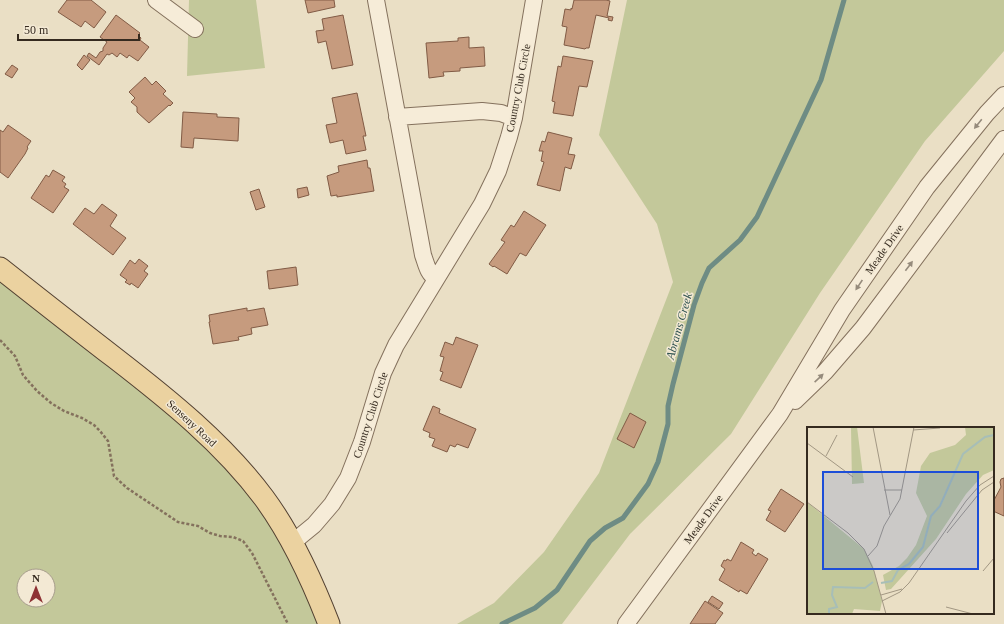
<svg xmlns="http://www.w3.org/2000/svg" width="1004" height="624" viewBox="0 0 1004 624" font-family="'Times New Roman',serif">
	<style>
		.green { fill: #c3c89a; fill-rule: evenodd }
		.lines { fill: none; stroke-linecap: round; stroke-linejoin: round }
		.stream { stroke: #6e8c84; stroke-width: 5 }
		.building { fill: #c69b7e; stroke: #815b45 }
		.minor-casing { stroke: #84715d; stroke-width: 18 }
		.major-casing { stroke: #524031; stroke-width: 23 }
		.path { stroke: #84715d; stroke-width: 2.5; stroke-dasharray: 3 2; stroke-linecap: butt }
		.minor { stroke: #f6ecd8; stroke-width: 16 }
		.major { stroke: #ebd2a0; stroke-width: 21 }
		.oneway { fill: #968b7c }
		.labels { text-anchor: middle; stroke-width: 3; stroke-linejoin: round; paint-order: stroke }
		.street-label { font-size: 11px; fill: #352a1f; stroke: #f3e9d4 }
		.water-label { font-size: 12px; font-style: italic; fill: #305451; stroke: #f3e9d4 }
		.inset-river { fill: none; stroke: #a7beb7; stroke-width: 2 }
		.inset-road { fill: none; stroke: #a29783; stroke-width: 1 }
		.view { fill: #1d4ed8; fill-opacity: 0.15; stroke: #1d4ed8; stroke-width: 2 }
		.inset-edge { fill: none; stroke: #352a1f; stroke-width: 2 }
	</style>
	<rect width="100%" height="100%" fill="#eadfc5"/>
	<path class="green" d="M189 0H256L265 68 187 76Z
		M627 0H1004V51L925 141 820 293 731 434 630 534 562 624H457L494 603 544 552 599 473 673 282 657 224 599 135Z
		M0 269 33 294 264 498 328 624H0ZM24 576H48V600H24Z"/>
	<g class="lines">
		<path class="stream" d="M502 624 535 608 557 590 590 541 605 528 623 518 648 484 658 462 668 424V406L673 384 694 305 702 283 709 268 740 240 757 217 821 80 844 0"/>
	</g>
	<path class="building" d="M67 0H91L106 12 94 28 85 21 81 27 58 12Z
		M305 0H334L335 7 308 13Z
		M574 0H606L610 1 607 16 613 17 612 21 608 20 609 18 596 15 589 48H586L585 49 564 45 567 27 562 26 565 9 571 10V8L572 9Z
		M116 15 140 33 138 35 141 38 140 40 149 47 138 61 129 55 127 58 120 53 117 57 112 53 109 55 107 54 99 65 87 56 89 53 96 58 100 52 103 51V48L107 42 100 37Z
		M343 15 353 65 332 69 326 41 318 43 316 31 324 30 322 19Z
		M469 37V48L484 47 485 66 460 68V71L443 72 444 76 429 78 426 43 458 41V38Z
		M84 55 90 60 82 70 77 65Z
		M563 56 593 61 587 87 579 86 573 116 553 113 555 102 552 101 558 66 561 67Z
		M12 65 18 69 12 78 5 74Z
		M145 77 152 85 156 81 166 91 163 94 173 103 170 106 169 105 149 123 137 112V107L131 102 135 98 129 92Z
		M357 93 366 136H363L366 150 346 154 343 140 330 143 326 125 337 123 332 98Z
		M183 112 217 114V117L239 118 238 141 194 138 193 148 181 147Z
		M8 125 31 141 27 147 28 148 25 154 8 178 0 172V130L3 132Z
		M548 132 572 138 568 154 575 155 571 169 565 167 560 191 537 185 544 162 541 161 543 151H539L542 141 545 142Z
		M367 160 368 168H370L374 191 337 197V195L331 196 327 176 339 172 338 166Z
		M53 170 65 177 62 181 66 184 64 187 69 190 53 213 31 198 46 175 49 177Z
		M307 187 309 195 298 198 297 189Z
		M259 189 265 207 256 210 250 192Z
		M102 204 117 215 110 226 126 238 113 255 73 224 85 208 94 214Z
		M524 211 546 225 526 256 520 253 507 274 494 266 493 267 489 264 505 242 501 240 511 225 514 227Z
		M139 259 148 266 144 271 148 274 138 288 131 283 130 285 125 282 127 280 120 275 130 260 135 264Z
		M296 267 298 285 269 289 267 271Z
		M247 308V311L264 308 268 325 251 328 252 334 238 337 239 340 213 344 209 322H210L209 315Z
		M456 337 478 345 461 388 440 380 443 372 440 371 444 357 440 356 445 342 453 345Z
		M433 406 440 409 439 413 476 429 468 448 457 444 455 447 450 445 447 452 432 446 435 439 429 437 430 433 423 430Z
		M630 413 646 422 634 448 617 439Z
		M1004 478V516L993 511V502L1001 487 1000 482 1001 479Z
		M781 489 804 504 785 532 766 520 771 511 768 510Z
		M741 542 754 550 752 553 756 556 758 553 768 559 747 594 740 590 739 592 719 580 725 569 721 566 724 560 726 561 727 559 731 561Z
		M712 596 723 603 719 609 708 602Z
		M705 601 723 613 715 624H690Z"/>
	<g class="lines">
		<g class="minor-casing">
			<path id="minor" d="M156 0 195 29
				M376 0 423 255C426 263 428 275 436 278
				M397 117 482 111 501 113 514 118
				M795 401 825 372 863 328 1004 139
				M292 543 314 525 332 504 348 478 362 442 383 373 396 345 482 204 498 171 509 137 514 118 534 0
				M626 624 780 414 842 310 927 187 987 113 1004 95"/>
		</g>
		<g class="major-casing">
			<path id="major" d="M0 268C38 298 76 328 115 358 168 399 223 443 264 498 292 536 312 580 329 624"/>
		</g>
		<path class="path" d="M0 340 15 356 23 375 37 391 51 403 64 411 82 418 94 425 100 431 108 441 114 476 127 488 178 522 198 526 210 533 220 536 233 537 243 541 252 553 288 624"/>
		<use href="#minor" class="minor"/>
		<use href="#major" class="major"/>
	</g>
	<defs><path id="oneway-solid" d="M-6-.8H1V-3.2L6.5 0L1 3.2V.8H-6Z"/></defs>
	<g class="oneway">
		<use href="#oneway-solid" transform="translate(978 124) rotate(129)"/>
		<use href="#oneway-solid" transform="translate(909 266) rotate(-53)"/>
		<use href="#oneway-solid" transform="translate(859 285) rotate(124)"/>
		<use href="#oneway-solid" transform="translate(819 378) rotate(-43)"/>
	</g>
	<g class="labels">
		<g class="street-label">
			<text transform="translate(518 88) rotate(-79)" y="4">Country Club Circle</text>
			<text transform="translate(884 249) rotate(-55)" y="4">Meade Drive</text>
			<text transform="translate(370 415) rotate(-72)" y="4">Country Club Circle</text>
			<text transform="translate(192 423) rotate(43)" y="4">Senseny Road</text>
			<text transform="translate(703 519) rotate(-54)" y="4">Meade Drive</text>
		</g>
		<g class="water-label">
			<text transform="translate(679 326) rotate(-74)" y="4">Abrams Creek</text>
		</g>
	</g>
	<g transform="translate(807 427)">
		<rect width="187" height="187" fill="#eadfc5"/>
		<path d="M44 0H50L57 56 45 57ZM158 0H187V43L176 48 159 67 129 112 84 162 79 163 76 148 92 139 100 131 109 118 120 89 109 66 114 39 123 26 148 18 159 8ZM0 75 57 122 66 139 75 174 73 184 47 182 45 187H0Z" fill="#c3c89a"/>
		<path class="inset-river" d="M74 156 85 154 91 143 102 137 116 120 124 89 133 79 156 27 178 10 187 8M22 187V182L30 180 25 168 26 160 58 161 66 155"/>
		<path class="inset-road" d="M66 0 83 88M106 3 133 1M0 16 46 50M19 29 30 8M77 63H95M0 75 41 106 57 122 67 144 79 187M140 106 175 63 187 55M61 129 70 119 77 99 93 72 107 0M176 144 187 131M74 168 95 162M75 174 93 165 102 156 159 74 173 58 187 49M139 180 166 187"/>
		<path class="view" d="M16 45H171V142H16Z"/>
		<rect width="187" height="187" class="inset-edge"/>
	</g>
	<g transform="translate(36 588)"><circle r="19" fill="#f3e9d4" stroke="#a79d8c"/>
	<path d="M0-3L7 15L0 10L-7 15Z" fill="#8e3234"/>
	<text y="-6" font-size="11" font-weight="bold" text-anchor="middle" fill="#352a1f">N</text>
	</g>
	<path d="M18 34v6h121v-6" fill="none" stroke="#352a1f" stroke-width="2"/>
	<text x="24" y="34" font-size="12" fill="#352a1f" stroke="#f3e9d4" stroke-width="3" paint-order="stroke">50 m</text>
</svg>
